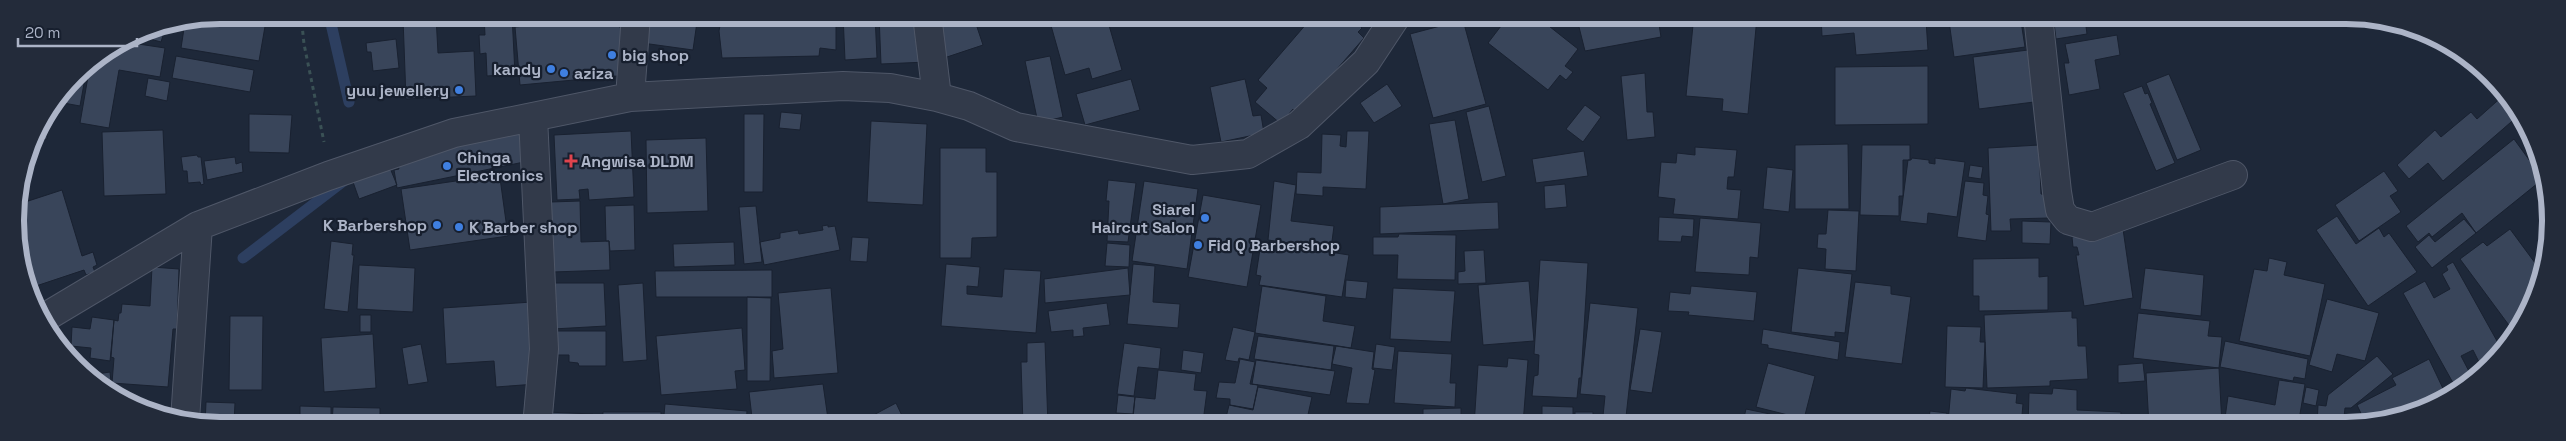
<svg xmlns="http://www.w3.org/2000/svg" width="2566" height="441" viewBox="0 0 2566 441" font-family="'Space Grotesk',sans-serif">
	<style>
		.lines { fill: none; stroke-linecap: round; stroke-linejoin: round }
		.stream { stroke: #2d3f60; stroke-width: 11 }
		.building { fill: #39455a; stroke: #192130 }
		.minor-casing { stroke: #4f5768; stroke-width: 30 }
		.path { stroke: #3a5155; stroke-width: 3; stroke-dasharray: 4 4; stroke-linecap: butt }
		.minor { stroke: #323a4a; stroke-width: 28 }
		.shop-dot { fill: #3f7fe0; stroke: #171f2e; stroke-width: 2 }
		.health-dot { fill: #e0444e; stroke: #171f2e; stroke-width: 2 }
		.labels { text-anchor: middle; stroke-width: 4.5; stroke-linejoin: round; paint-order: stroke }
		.poi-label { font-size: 16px; font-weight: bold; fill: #acb4c7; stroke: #171f2e; text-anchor: start }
		.rim { fill: none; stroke: #acb4c7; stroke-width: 6 }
	</style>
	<rect width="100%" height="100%" fill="#1e2839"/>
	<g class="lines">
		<path class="stream" d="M329 15 349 102
			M243 258 345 180"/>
	</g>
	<path class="building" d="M220 15H267L259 61 181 48 185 22Z
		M512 15 515 74 487 76 486 53 480 54 479 35H485L484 16Z
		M514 15H542L543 21 515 25Z
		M544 15H618L619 27 625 26 628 75 520 85 515 27 545 24Z
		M639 15H698L693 50 635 42Z
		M722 15H836V50L820 48 819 56 722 58 719 31Z
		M843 15H875L877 58 845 60Z
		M879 15H926L927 62 881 64Z
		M944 15H973L983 45 941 59 929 20Z
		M1048 15H1106L1122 70 1092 79 1089 68 1065 75Z
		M1314 15H1348L1362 28 1358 32 1364 38 1298 114 1293 109 1281 124 1255 102 1267 88 1258 80Z
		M1499 15H1535L1578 49 1565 66 1573 72 1566 80 1560 75 1548 90 1488 43 1501 26 1494 21Z
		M1576 15H1670L1658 18 1661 37 1585 51Z
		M1694 15 1757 17 1748 114 1722 111 1723 99 1686 96Z
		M1821 15H1859V25L1926 20 1928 50 1856 55 1854 33 1822 36Z
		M2020 15 2025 47 1954 57 1949 21 1986 15Z
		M2053 15H2106L2085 19 2087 34 2056 39Z
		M436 16 438 53 474 51 476 96 406 99 403 18Z
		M1463 20 1486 104 1433 118 1410 34Z
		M166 26 161 42 135 35 142 31Z
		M2117 35 2120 55 2095 60 2100 89 2069 95 2064 63H2069L2065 44Z
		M396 39 399 68 373 71 371 52H367L366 43Z
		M125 42 165 48 160 77 119 70 109 128 80 123 90 65Z
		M2028 50 2034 51V102L1979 109 1973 57Z
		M176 56 254 70 250 92 172 78Z
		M1050 56 1063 117 1038 123 1025 61Z
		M1928 66V124L1835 125V67Z
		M87 67 80 106 58 102 75 75Z
		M1645 73 1647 112H1653L1655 137 1627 140 1621 76Z
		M2169 74 2201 150 2177 160 2146 83Z
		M148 78 170 82 167 101 145 96Z
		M1131 79 1140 110 1085 125 1076 94Z
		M1245 79 1253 116 1261 115 1264 133 1221 142 1210 87Z
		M1387 84 1402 106 1374 123 1360 103Z
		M2142 86 2145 94 2148 93 2152 103 2150 104 2175 163 2156 171 2123 93Z
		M2505 94 2518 116 2443 181 2428 163 2409 179 2397 165 2435 130 2441 137 2471 112 2477 119Z
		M1585 105 1601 117 1583 142 1566 129Z
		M1489 106 1506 176 1482 182 1466 112Z
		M781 112 802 114 800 130 779 128Z
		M249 114 292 115 289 153 249 152Z
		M744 114H764L763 192H744Z
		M46 120 47 139 31 142 45 121Z
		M1455 120 1469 199 1443 204 1429 124Z
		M871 121 927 124 923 205 867 202Z
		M522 129 529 161 397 188 394 170 399 169 396 155Z
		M163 130 166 194 104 196 102 132Z
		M631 131 634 197 589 200 588 189 579 190 580 199 557 200 554 135Z
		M1347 131H1369L1366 189 1323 187V196L1296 194 1297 172 1321 173 1322 134 1341 135 1340 146 1346 147Z
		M706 138 708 211 647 213 646 140Z
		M2514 139 2543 179 2476 233 2462 213 2432 237 2429 233 2418 242 2406 226Z
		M1848 144 1849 209H1795V145Z
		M1862 145H1910V160H1903V196H1899V216L1860 215Z
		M2039 145 2041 194 2048 195 2049 218 2010 219 2011 231H1991L1988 148Z
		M1695 147 1737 150 1734 177H1728L1727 189 1741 190 1738 219 1673 214 1675 199 1658 197 1661 162 1676 163 1677 153 1695 155Z
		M940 148H986V172H997V237L972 238 971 258H940Z
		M1584 151 1588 176 1536 183 1532 159Z
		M197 155 198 157H201L204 184 201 185 200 182 188 183 187 171H183L181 157Z
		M235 157 236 164 242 162 243 172 207 180 204 161Z
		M1912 158 1929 160V163L1935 164V158L1965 162 1957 217 1928 213 1927 224 1900 221 1908 160H1911Z
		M1970 165 1983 167 1981 179 1968 177Z
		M1767 167 1793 170 1789 212 1763 209Z
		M390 168 397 185 359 199 353 182Z
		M2384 171 2398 191 2390 196 2401 212 2359 241 2335 205Z
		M490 176V179L500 178 508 236 410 250 401 189Z
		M1108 180 1136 183 1128 242 1107 241 1109 201H1106Z
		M1144 181 1198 189 1187 269 1132 261Z
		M1274 181 1296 185 1291 221 1334 226 1331 249 1268 240Z
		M1965 181 1984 183 1983 195 1988 196 1986 214 1989 215 1986 241 1957 237Z
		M1565 184 1567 207 1545 209 1544 186Z
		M62 190 82 256 93 252 97 265 93 267 95 272 86 275 84 270 27 289 16 205Z
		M1203 195 1261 205 1247 287 1188 277Z
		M580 201 581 242 609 241 610 270 553 272 551 202Z
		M1498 202 1499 229 1380 234V207Z
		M634 205 635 250 610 251 609 241H606L605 206Z
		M756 206 762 262 744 264 739 207Z
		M1828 210 1859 211 1856 271 1825 269 1826 249 1817 248 1818 234H1826Z
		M2337 216 2356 244 2379 228 2384 237 2389 233 2417 272 2368 306 2316 230Z
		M1659 217 1694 219 1693 237 1682 236 1681 242 1658 241Z
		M1700 218 1761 223 1758 258 1750 257 1749 275 1695 272Z
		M2464 219 2476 233 2432 268 2415 247 2429 235 2435 242Z
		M2022 221 2051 222 2050 244 2022 243Z
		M828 225V227L835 226 840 250 764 265 760 242 780 238V233L798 230 799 234 823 230 822 226Z
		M2123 229 2133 298 2084 306 2076 255H2079L2077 247H2073L2072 237Z
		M2510 229 2541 271 2530 311 2524 319 2511 328 2460 259 2483 242 2487 246Z
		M1399 234 1456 235 1455 280 1397 279 1398 255H1373V237H1398Z
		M852 237 869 238 867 262 850 261Z
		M331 241 353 244 352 255H354L348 312 324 309Z
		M734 242 735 265 674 267 673 244Z
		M1265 242 1349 255 1342 297 1259 285 1261 276 1256 275 1260 249H1264Z
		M1107 243 1130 245 1129 267 1105 266Z
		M1484 250 1486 283 1458 284V272L1465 271 1464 251Z
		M2039 258V277L2048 276V310L1979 311V296H1973V259Z
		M2269 258 2287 262 2284 275 2325 284 2310 356 2239 341 2254 269 2267 271Z
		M1540 260 1588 263 1581 378H1579L1577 398 1532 396 1534 376 1538 375 1539 355 1534 354Z
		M2453 262 2502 350 2490 364 2486 358 2479 362 2473 350 2461 356 2473 379 2457 390 2403 293 2425 281 2434 298 2450 289 2442 274 2448 270 2446 266Z
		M946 264 980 267 978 287 967 286V294L1002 297 1004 269 1041 271 1036 333 941 326Z
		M1133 264 1155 266 1153 302 1180 304 1178 328 1127 324Z
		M359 265 415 268 413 312 357 309Z
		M152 267 179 269 177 329H173L168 387 112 383 114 358 111 357 114 320 118 321 119 313H121L122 304 150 306Z
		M1128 268 1130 295 1045 303 1044 279Z
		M1798 268 1852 274 1845 333 1835 332V337L1791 332Z
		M2145 268 2204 275 2201 316 2140 309Z
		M772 270V297H656L655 271Z
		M1346 280 1368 282 1366 299 1345 297Z
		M1529 281 1534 341 1483 345 1478 285Z
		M1855 282 1891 286V294L1911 297 1902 364 1845 357Z
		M553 283H604L606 326 553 329Z
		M643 283 647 360 623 362 618 285Z
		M1262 286 1326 296 1323 321 1355 326 1351 348 1255 333Z
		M1691 286 1757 292 1754 321 1688 315 1689 312 1668 311 1670 292 1690 294Z
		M831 288 838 373 774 378 772 351 783 349 778 293Z
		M1393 288 1455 291 1451 342 1390 339Z
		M747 297 771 298 770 381H747Z
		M2327 299 2379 313 2365 361 2337 354 2332 372 2309 365Z
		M532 302 536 384 496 387 494 361 446 364 443 308Z
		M1107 303 1110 325 1083 328 1084 336 1073 337V330L1051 332 1048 311Z
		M1590 303 1638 308 1625 426H1602L1605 396 1580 394Z
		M2072 311V318H2077L2078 346H2086L2088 379 2050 381V386L1987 388 1984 315Z
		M2138 313 2210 321 2208 336 2222 337 2219 368 2133 358Z
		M360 315H371V332H360Z
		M230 316H263L262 390H229Z
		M92 317 114 320 110 361 90 358 91 348 71 346 72 327 90 329Z
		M1947 326 1981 327 1980 342H1985L1983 388 1945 387Z
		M1233 327 1255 332 1249 360 1239 358 1238 362 1225 360Z
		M742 328 745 370 735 371 737 389 661 395 656 336Z
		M1640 329 1662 332 1652 393 1630 390Z
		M1763 329 1840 342 1838 360 1768 348V345L1761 344Z
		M556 331H606V366H579L578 363 569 362V355H555Z
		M373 334 376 388 324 392 321 338Z
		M1258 336 1334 346 1331 370 1254 359Z
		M2225 341 2308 359 2305 379 2294 377 2293 381 2220 367Z
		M1045 342 1048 426H1023L1021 362H1027V343Z
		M1124 343 1161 348 1159 369 1138 367 1134 396 1117 394Z
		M421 344 428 382 408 385 402 348Z
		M1376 344 1395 347 1392 370 1373 368Z
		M1336 346 1374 352 1372 369 1375 370 1369 404 1346 403 1352 368 1332 364Z
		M1183 350 1204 353 1201 373 1181 370Z
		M1398 351 1452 354 1450 383H1456L1455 407 1394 403Z
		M2377 356 2393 374 2351 408H2345L2343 426H2317L2318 405 2326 406 2328 395Z
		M1508 358 1528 360 1523 424 1495 422V426H1474L1478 365 1507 367Z
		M1240 359 1255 362 1250 384 1258 385 1253 409 1230 405V399L1216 398 1219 382 1235 383Z
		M2429 359 2447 397 2436 405 2366 424 2357 405 2396 385 2392 378Z
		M1256 360 1335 371 1330 395 1252 384Z
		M1768 363 1815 376 1804 419 1756 407Z
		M2143 363 2145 381 2118 383V365Z
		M2219 368 2222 426H2149L2146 373Z
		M1158 370 1196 374 1194 390 1207 391 1203 422 1190 421V424L1133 418 1135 397 1155 399Z
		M110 372 112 391 90 375Z
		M2279 380 2305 384 2298 426H2253L2225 418 2228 396 2275 405Z
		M823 384 829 426H753L749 392Z
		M1258 387 1312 397 1307 419 1335 426H1224L1229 405 1253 410Z
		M2306 387 2319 390 2316 406 2303 403Z
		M1966 388 2017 394 2016 403 2023 404 2021 426H1986L1948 422 1951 389 1965 391Z
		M2053 388 2077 390V410L2121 412 2120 426H2028L2029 393 2052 394Z
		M1118 395 1135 397 1133 414 1116 413Z
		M206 402 235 403 234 423H241V426L205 425Z
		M896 403 905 422 903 423 904 426H853Z
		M665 404 747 411 746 426H663Z
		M300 406 331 407V426H300Z
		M1542 406 1573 407V426H1542Z
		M333 407 380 408V426H332Z
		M1461 408V426H1423V409Z
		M1746 409 1770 414 1767 426H1742Z
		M1930 411 1947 413 1945 426H1928Z
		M546 412 593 414V426H546Z
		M603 412H661V426H602Z
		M1575 412H1593V426H1575Z
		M1104 419 1106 426H1076L1075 424 1083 421 1084 424Z"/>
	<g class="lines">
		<g class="minor-casing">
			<path id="minor" d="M927 15 937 97
				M2038 15 2057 192 2060 210 2068 220 2092 227 2233 175
				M630 97 636 15
				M533 117 544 349 537 426
				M44 318 198 226 328 176 454 133 630 97 843 86 890 88 937 97 969 106 1016 127 1192 160 1248 154 1299 125 1366 62 1397 15
				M185 420 198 226"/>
		</g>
		<path class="path" d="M301 15 304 44 324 142"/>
		<use href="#minor" class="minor"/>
	</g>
	<g class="shop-dot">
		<circle cx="612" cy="55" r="5"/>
		<circle cx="551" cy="69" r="5"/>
		<circle cx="564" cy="73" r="5"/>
		<circle cx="459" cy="90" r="5"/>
		<circle cx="447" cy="166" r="5"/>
		<circle cx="1205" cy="218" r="5"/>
		<circle cx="437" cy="225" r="5"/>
		<circle cx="459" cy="227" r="5"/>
		<circle cx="1198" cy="245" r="5"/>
	</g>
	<path class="health-dot" d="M568.5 153.5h5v5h5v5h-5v5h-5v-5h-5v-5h5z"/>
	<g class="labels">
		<g class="poi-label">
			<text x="622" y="61">big shop</text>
			<text x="541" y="75" text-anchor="end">kandy</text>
			<text x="574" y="79">aziza</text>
			<text x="449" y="96" text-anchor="end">yuu jewellery</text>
			<text x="457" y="163">Chinga<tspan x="457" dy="18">Electronics</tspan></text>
			<text x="581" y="167">Angwisa DLDM</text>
			<text x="1195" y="215" text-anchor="end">Siarel<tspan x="1195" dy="18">Haircut Salon</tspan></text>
			<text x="427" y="231" text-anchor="end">K Barbershop</text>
			<text x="469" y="233">K Barber shop</text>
			<text x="1208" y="251">Fid Q Barbershop</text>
		</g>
	</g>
	<path d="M0 0H2566V441H0ZM220 24H2346A196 196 0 0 1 2542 220V221A196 196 0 0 1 2346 417H220A196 196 0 0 1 24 221V220A196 196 0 0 1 220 24Z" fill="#232b3a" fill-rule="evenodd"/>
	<path class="rim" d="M220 24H2346A196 196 0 0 1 2542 220V221A196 196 0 0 1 2346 417H220A196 196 0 0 1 24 221V220A196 196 0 0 1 220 24Z"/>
	<path d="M18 38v8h119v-8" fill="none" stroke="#acb4c7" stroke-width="2.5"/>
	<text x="25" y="38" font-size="15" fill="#acb4c7" stroke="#171f2e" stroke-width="4" paint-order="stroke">20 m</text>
</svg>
